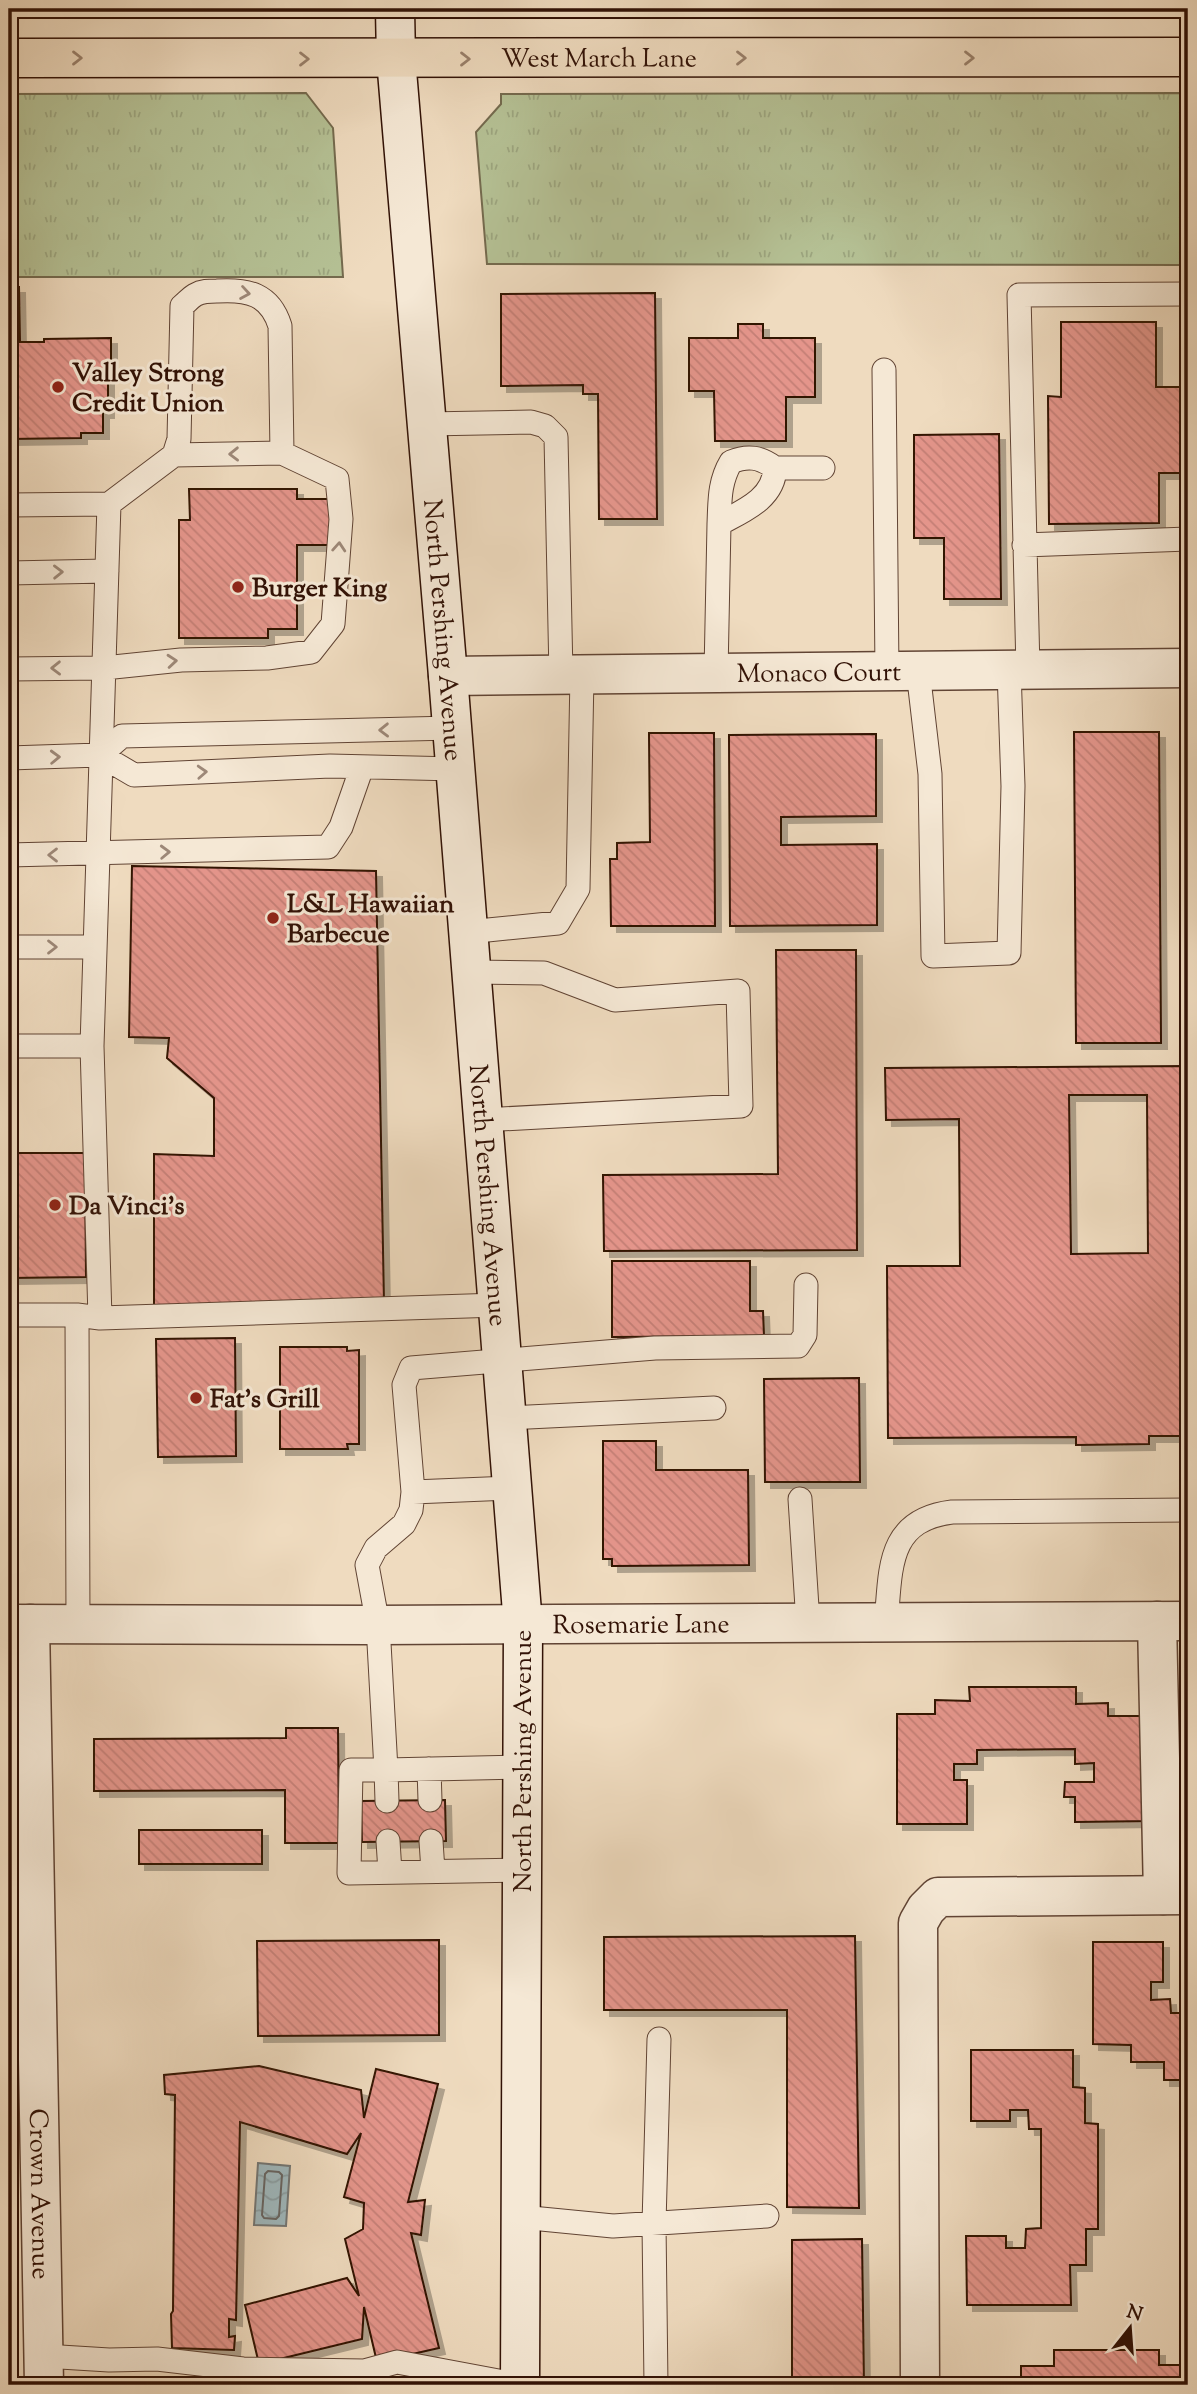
<svg xmlns="http://www.w3.org/2000/svg" width="1197" height="2394" viewBox="0 0 1197 2394" font-family="'Sorts Mill Goudy',serif">
	<style>
		.park { fill: url(#park-tufts); stroke: #746a4e; stroke-width: 2 }
		.water { fill: url(#water-waves); stroke: #737674; stroke-width: 2 }
		.lines { fill: none; stroke-linecap: round; stroke-linejoin: round }
		.shore { stroke: #686562; stroke-width: 2 }
		.building { fill: url(#building-back-hatch); stroke: #321206; stroke-width: 2; fill-rule: evenodd; filter: url(#shadow) }
		.service-casing { stroke: #614434; stroke-width: 25 }
		.minor-casing { stroke: #614434; stroke-width: 41 }
		.secondary-casing { stroke: #321206; stroke-width: 41 }
		.primary-casing { stroke: #321206; stroke-width: 41 }
		.service { stroke: #f5e8d5; stroke-width: 23 }
		.minor { stroke: #f5e8d5; stroke-width: 38 }
		.secondary { stroke: #f5e8d5; stroke-width: 38 }
		.primary { stroke: #efdbbf; stroke-width: 38 }
		.oneway { stroke: #9a816c }
		.oneway2 { stroke: #9d8878 }
		.poi-dot { fill: #8f2418; stroke: #f5e8d5; stroke-width: 2.5 }
		.labels { text-anchor: middle; stroke-width: 6; stroke-linejoin: round; paint-order: stroke }
		.street-label { font-size: 26px; fill: #321206; stroke: #f5e8d5 }
		.poi-label { font-size: 26px; font-weight: bold; fill: #321206; stroke: #f5e8d5; text-anchor: start }
	</style>
	<defs>
		<pattern id="park-tufts" width="24" height="20" patternUnits="userSpaceOnUse" patternTransform="scale(1.75)"><rect width="24" height="20" fill="#b5c195"/><path d="M3 7l-1-3M5 7V3M7 7l1-3M15 17l-1-3M17 17v-4M19 17l1-3" fill="none" stroke="#9ca57f"/></pattern>
		<pattern id="water-waves" width="16" height="10" patternUnits="userSpaceOnUse" patternTransform="scale(1.75)"><rect width="16" height="10" fill="#9fb8bd"/><path d="M0 5q4-4 8 0t8 0" fill="none" stroke="#899da1"/></pattern>
		<pattern id="building-back-hatch" width="6" height="6" patternUnits="userSpaceOnUse" patternTransform="scale(1.75)"><rect width="6" height="6" fill="#e4958b"/><path d="M-1 5l2 2M0 0l6 6M5-1l2 2" fill="none" stroke="#c47f76"/></pattern>
		<filter id="shadow"><feDropShadow dx="6" dy="6" stdDeviation="0" flood-color="#0004"/></filter>
	</defs>
	<rect width="100%" height="100%" fill="#efdbbf"/>
	<filter id="stains"><feTurbulence type="fractalNoise" baseFrequency=".00286" numOctaves="4"/><feColorMatrix values="0 0 0 0 .2 0 0 0 0 .09 0 0 0 0 .02 0 0 0 .5 -.17"/></filter>
	<radialGradient id="worn" r=".72"><stop offset=".6" stop-color="#630" stop-opacity="0"/><stop offset="1" stop-color="#630" stop-opacity=".3"/></radialGradient>
	<path class="park" d="M306 93 333 128 343 277H9V94Z
		M1188 93V265L487 264 476 132 501 104V94Z"/>
	<path class="water" d="M258 2163 290 2166 286 2226 254 2225Z"/>
	<g class="lines">
		<path class="shore" d="M268 2171 279 2172 282 2175 279 2216 276 2219 264 2218 262 2215 265 2174Z"/>
	</g>
	<path class="building" d="M9 287H19L20 342H44V339L111 338V362L108 361V412H103V433H81V438L9 439Z
		M655 293 657 519H599L598 394H583V385L501 386V294Z
		M1061 322H1156V387H1185V322H1188V473H1159V523L1049 524 1048 396 1061 397Z
		M738 324H763V338H815V397H786V441H715L714 391H689V338H738Z
		M999 434 1001 599H944V538H914V435Z
		M189 489H297V499H336V545H297V629H268V638H179V520H190Z
		M1074 732H1159L1161 1043H1076Z
		M649 733H714L715 926H611L610 859H617V843L650 842Z
		M876 734V816L781 817V845L877 844V925L730 926 729 735Z
		M132 866 376 871 384 1303 154 1308V1154L214 1156V1098L167 1058 169 1038 129 1037Z
		M776 950H856L857 1250 604 1251 603 1175 778 1174Z
		M1188 1066V1436H1149V1444L1076 1445V1437L888 1438 887 1266H960L959 1119 886 1120 885 1068ZM1069 1095H1147L1148 1253 1071 1254Z
		M9 1153H85L86 1277 9 1278Z
		M612 1261H750V1311H763L764 1336 612 1337Z
		M235 1338 236 1456 158 1457 156 1339Z
		M280 1347H347V1351L359 1350V1444H347L348 1449H280Z
		M9 1353H11V1421H9Z
		M859 1378 860 1482H765L764 1379Z
		M603 1441H656V1470H748L749 1565 612 1566V1559H603Z
		M969 1687H1076V1704L1108 1703V1716H1147L1152 1821 1075 1822V1797H1064L1065 1782H1094V1763L1075 1764V1749L977 1750V1764H954V1780H967V1824H897V1714H935V1700L970 1701Z
		M286 1728H338L339 1843H285V1790L94 1791V1739L286 1738Z
		M445 1800 446 1841 362 1842 361 1801Z
		M139 1830H262V1864H139Z
		M855 1936 859 2208 787 2207V2010H604V1937Z
		M439 1940V2035L258 2036 257 1941Z
		M1093 1942H1163V1982H1151V2000L1170 1999 1171 2013H1188V2080H1164V2062H1131V2045L1093 2044Z
		M971 2050H1073V2087L1085 2088V2123L1098 2124V2229H1086V2265H1070L1071 2305H967L966 2236H1006V2248H1025L1026 2229 1041 2228V2129H1029L1028 2110H1010V2121H971Z
		M259 2066 361 2090 364 2118 376 2069 438 2084 408 2202 425 2200 421 2235 411 2233 439 2348 377 2362 364 2307 362 2339 259 2364 245 2305 347 2278 359 2296 345 2239 363 2229 364 2203 344 2197 361 2133 347 2154 240 2122 236 2320 229 2319V2337L235 2336 234 2350 172 2348 171 2314 173 2311 175 2095 165 2094 164 2075Z
		M862 2239 864 2385H792V2240Z
		M1054 2350H1159V2365H1188V2385H978V2381L1021 2380V2366H1054Z
		M436 2381V2385H166V2382Z"/>
	<g class="lines">
		<g class="service-casing">
			<path id="service" d="M884 370 887 671
				M427 424 531 422 545 426 556 437 561 675
				M775 468H823
				M109 504 174 455 179 439 182 306C186 303 190 298 195 295 202 291 209 291 217 291 248 289 270 294 280 326L282 453 174 455
				M9 505 109 504 92 1046H9
				M1024 545 1188 539
				M9 573 107 571
				M9 669 104 668 181 660 267 658 311 652 333 624 341 519 337 479 282 453
				M1028 670 1019 295 1188 294
				M918 671 930 774 933 956 1009 953 1013 786 1009 670
				M716 673 719 524C720 501 719 482 731 462 748 455 760 457 775 468 774 499 743 511 719 524
				M100 755 122 736 452 728
				M9 758 100 755 134 775 330 766 456 769
				M9 855 328 847 341 827 362 767
				M468 932 558 923 578 889 582 675
				M9 947H95
				M472 972 544 973 615 1000 738 991 741 1106 483 1120
				M92 1046 100 1318 498 1305
				M9 1315H77
				M507 1418 714 1408
				M413 1492 512 1488
				M800 1499 808 1623
				M886 1623C891 1570 886 1520 952 1512L1188 1510
				M78 1625 77 1315 100 1318
				M522 1767 386 1770 378 1625 367 1565 376 1548 404 1524 411 1510 413 1492 404 1385 411 1368 655 1348 798 1346 805 1335 806 1285
				M429 1769 430 1800
				M387 1801 386 1770H351L349 1873 522 1870
				M388 1841 390 1872
				M431 1841 433 1871
				M521 2217 613 2226 767 2216
				M44 2356 109 2360 157 2359 243 2369 364 2371 397 2362 520 2385
				M656 2385 654 2224 659 2039"/>
		</g>
		<g class="minor-casing">
			<g id="minor">
				<path id="s1" d="M448 676 1188 668"/>
				<path d="M1157 1621 1163 1895"/>
				<path id="s2" d="M9 1624 378 1625 1188 1621"/>
				<path id="s3" d="M30 1624 44 2385"/>
				<path d="M920 2385 918 1923 926 1909 938 1897 1188 1895"/>
			</g>
		</g>
		<g class="secondary-casing">
			<g id="secondary">
				<path id="s4" d="M395 9 396 59 448 676 523 1625 520 2385"/>
			</g>
		</g>
		<g class="primary-casing">
			<g id="primary">
				<path id="s5" d="M9 58 1188 57"/>
			</g>
		</g>
		<use href="#service" class="service"/>
		<use href="#minor" class="minor"/>
		<use href="#secondary" class="secondary"/>
		<use href="#primary" class="primary"/>
	</g>
	<defs><path id="oneway-chevron" d="M-2-3.5L2.5 0L-2 3.5" fill="none" stroke-width="1.6" stroke-linecap="round" stroke-linejoin="round" transform="scale(1.75)"/></defs>
	<g class="oneway">
		<use href="#oneway-chevron" transform="translate(77 58)"/>
		<use href="#oneway-chevron" transform="translate(741 58)"/>
		<use href="#oneway-chevron" transform="translate(969 58)"/>
		<use href="#oneway-chevron" transform="translate(304 59)"/>
		<use href="#oneway-chevron" transform="translate(465 59)"/>
	</g>
	<g class="oneway2">
		<use href="#oneway-chevron" transform="translate(245 293) rotate(9)"/>
		<use href="#oneway-chevron" transform="translate(234 454) rotate(179)"/>
		<use href="#oneway-chevron" transform="translate(339 547) rotate(-86)"/>
		<use href="#oneway-chevron" transform="translate(58 572) rotate(-1)"/>
		<use href="#oneway-chevron" transform="translate(172 661) rotate(-5)"/>
		<use href="#oneway-chevron" transform="translate(56 668) rotate(179)"/>
		<use href="#oneway-chevron" transform="translate(384 730) rotate(179)"/>
		<use href="#oneway-chevron" transform="translate(55 757) rotate(-2)"/>
		<use href="#oneway-chevron" transform="translate(202 772) rotate(-3)"/>
		<use href="#oneway-chevron" transform="translate(165 852) rotate(-2)"/>
		<use href="#oneway-chevron" transform="translate(53 855) rotate(180)"/>
		<use href="#oneway-chevron" transform="translate(52 947)"/>
	</g>
	<g class="poi-dot">
		<circle cx="58" cy="387" r="7"/>
		<circle cx="238" cy="587" r="7"/>
		<circle cx="273" cy="918" r="7"/>
		<circle cx="55" cy="1205" r="7"/>
		<circle cx="196" cy="1398" r="7"/>
	</g>
	<g class="labels">
		<g class="street-label">
			<text dy="9" stroke="none"><textPath href="#s5" startOffset="590">West March Lane</textPath></text>
			<text dy="9" stroke="none"><textPath href="#s4" startOffset="623">North Pershing Avenue</textPath></text>
			<text dy="9" stroke="none"><textPath href="#s1" startOffset="371">Monaco Court</textPath></text>
			<text dy="9" stroke="none"><textPath href="#s4" startOffset="1190">North Pershing Avenue</textPath></text>
			<text dy="9" stroke="none"><textPath href="#s2" startOffset="632">Rosemarie Lane</textPath></text>
			<text transform="translate(522 1761) rotate(-90)" y="9">North Pershing Avenue</text>
			<text dy="9" stroke="none"><textPath href="#s3" startOffset="570">Crown Avenue</textPath></text>
		</g>
		<g class="poi-label">
			<text x="72" y="381">Valley Strong<tspan x="72" dy="30">Credit Union</tspan></text>
			<text x="252" y="596">Burger King</text>
			<text x="287" y="912">L&amp;L Hawaiian<tspan x="287" dy="30">Barbecue</tspan></text>
			<text x="69" y="1214">Da Vinci's</text>
			<text x="210" y="1407">Fat's Grill</text>
		</g>
	</g>
	<rect width="1197" height="2394" fill="none" stroke="#efdbbf" stroke-width="35"/>
	<rect x="10" y="10" width="1176" height="2373" fill="none" stroke="#321206" stroke-width="3.5"/>
	<rect x="18" y="18" width="1162" height="2359" fill="none" stroke="#321206" stroke-width="2"/>
	<g transform="translate(1130 2328) rotate(17)" stroke="#f5e8d5" stroke-width="5" paint-order="stroke">
	<path d="M0-5L12 26L0 18L-12 26Z" fill="#321206"/>
	<text y="-10" font-size="19" font-weight="bold" text-anchor="middle" fill="#321206">N</text>
	</g>
	<rect width="100%" height="100%" filter="url(#stains)"/>
	<rect width="100%" height="100%" fill="url(#worn)"/>
</svg>
